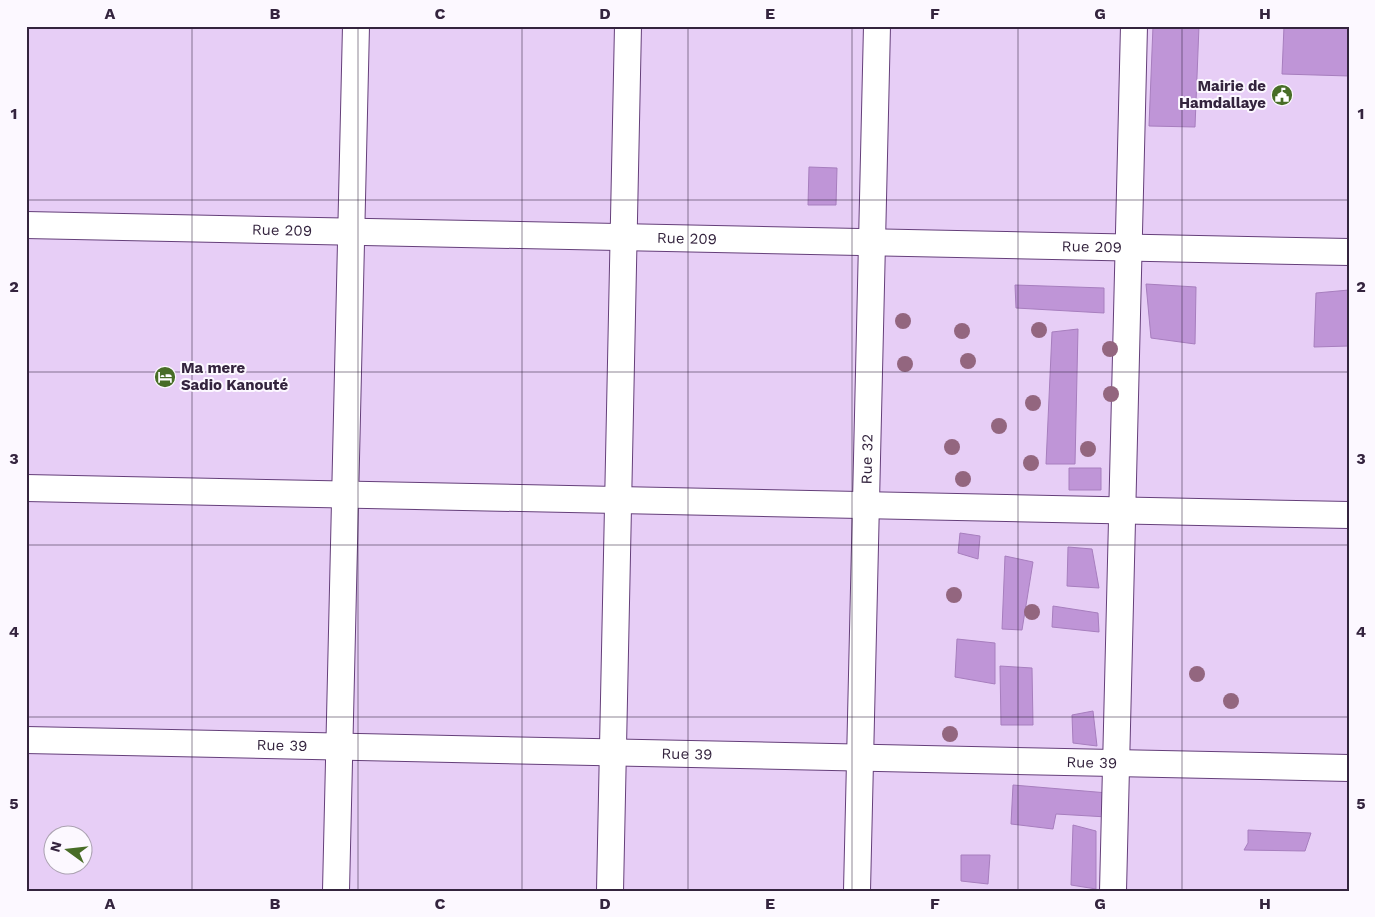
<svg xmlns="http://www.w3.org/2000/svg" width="1375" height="917" viewBox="0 0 1375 917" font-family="'Work Sans',sans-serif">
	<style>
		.building { fill: #bf95d7; stroke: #a77ebe }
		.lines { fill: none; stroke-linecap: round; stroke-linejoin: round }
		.minor-casing { stroke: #653f7a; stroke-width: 28 }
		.minor { stroke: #fff; stroke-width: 26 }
		.tree { fill: #93667f }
		.grid { fill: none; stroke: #34243e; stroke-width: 1; stroke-opacity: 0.55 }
		.labels { text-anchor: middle; stroke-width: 4; stroke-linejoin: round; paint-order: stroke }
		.poi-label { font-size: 15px; font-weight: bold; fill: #34243e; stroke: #fcf8ff; text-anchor: end }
		.street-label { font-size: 15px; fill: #34243e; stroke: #fcf8ff }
		.neatline { fill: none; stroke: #34243e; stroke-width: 2 }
		.grid-label { font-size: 16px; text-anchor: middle; font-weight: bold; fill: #34243e }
	</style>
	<rect width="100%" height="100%" fill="#e7cef6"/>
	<path class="building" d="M1153 26H1199L1195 127 1149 126Z
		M1284 26H1349V76L1282 74Z
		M809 167 837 168 836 205H808Z
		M1146 284 1196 287 1195 344 1151 338Z
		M1015 285 1104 288V313L1016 308Z
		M1349 290V346L1314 347 1316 293Z
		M1078 329 1075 464H1046L1052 332Z
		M1069 468H1101V490H1069Z
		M960 533 980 536 978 559 958 553Z
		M1068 547 1092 549 1099 588 1067 586Z
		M1005 556 1033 562 1022 630 1002 629Z
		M1053 606 1098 613 1099 632 1052 627Z
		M957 639 995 643V684L955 677Z
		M1000 666 1032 668 1033 725H1001Z
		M1093 711 1097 746 1073 743 1072 715Z
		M1013 785 1108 793 1107 817 1056 814 1053 829 1011 824Z
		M1073 825 1096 831V889L1071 885Z
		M1248 830 1311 833 1305 851 1244 850 1248 843Z
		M961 855H990L988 884 961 881Z"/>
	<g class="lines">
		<g class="minor-casing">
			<g id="minor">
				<path id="s1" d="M26 225 1349 252"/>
				<path d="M26 488 1349 515"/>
				<path id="s2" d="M26 740 1349 768"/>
				<path d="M336 891 356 26"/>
				<path d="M610 891 628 26"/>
				<path id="s3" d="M857 891 877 26"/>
				<path d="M1113 891 1134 26"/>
			</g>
		</g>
		<use href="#minor" class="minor"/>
	</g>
	<g class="tree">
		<circle cx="903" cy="321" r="8"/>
		<circle cx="1039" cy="330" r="8"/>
		<circle cx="962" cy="331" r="8"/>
		<circle cx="1110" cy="349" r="8"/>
		<circle cx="968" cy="361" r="8"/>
		<circle cx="905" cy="364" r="8"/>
		<circle cx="1111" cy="394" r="8"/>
		<circle cx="1033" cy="403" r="8"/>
		<circle cx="999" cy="426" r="8"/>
		<circle cx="952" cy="447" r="8"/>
		<circle cx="1088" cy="449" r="8"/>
		<circle cx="1031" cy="463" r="8"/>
		<circle cx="963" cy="479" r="8"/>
		<circle cx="954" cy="595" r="8"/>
		<circle cx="1032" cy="612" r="8"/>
		<circle cx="1197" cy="674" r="8"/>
		<circle cx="1231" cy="701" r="8"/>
		<circle cx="950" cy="734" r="8"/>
	</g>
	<path class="grid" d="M192 26V891M358 26V891M522 26V891M688 26V891M852 26V891M1018 26V891M1182 26V891M26 200H1349M26 372H1349M26 545H1349M26 717H1349"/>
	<defs>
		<g id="civic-disc" transform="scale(1.125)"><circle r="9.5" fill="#486d27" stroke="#fcf8ff"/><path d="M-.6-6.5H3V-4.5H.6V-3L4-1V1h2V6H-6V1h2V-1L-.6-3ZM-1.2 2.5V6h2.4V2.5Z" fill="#fff"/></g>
		<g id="hotel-disc" transform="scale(1.125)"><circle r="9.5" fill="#486d27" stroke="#fcf8ff"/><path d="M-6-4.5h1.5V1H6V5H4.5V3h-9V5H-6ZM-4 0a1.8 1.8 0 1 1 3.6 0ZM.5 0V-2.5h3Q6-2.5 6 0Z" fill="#fff"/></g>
	</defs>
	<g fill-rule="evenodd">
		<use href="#civic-disc" x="1282" y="95"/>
		<use href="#hotel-disc" x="165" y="377"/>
	</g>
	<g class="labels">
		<g class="poi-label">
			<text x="1266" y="91">Mairie de<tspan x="1266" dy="17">Hamdallaye</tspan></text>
			<text x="181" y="373" text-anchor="start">Ma mere<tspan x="181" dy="17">Sadio Kanouté</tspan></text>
		</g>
		<g class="street-label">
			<text dy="5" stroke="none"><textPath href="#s1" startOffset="256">Rue 209</textPath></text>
			<text dy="5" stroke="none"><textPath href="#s1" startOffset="661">Rue 209</textPath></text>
			<text dy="5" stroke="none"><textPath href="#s1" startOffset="1066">Rue 209</textPath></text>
			<text dy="5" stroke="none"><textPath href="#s3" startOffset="432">Rue 32</textPath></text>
			<text dy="5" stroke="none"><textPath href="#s2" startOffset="256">Rue 39</textPath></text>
			<text dy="5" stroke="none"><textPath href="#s2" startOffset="661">Rue 39</textPath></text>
			<text dy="5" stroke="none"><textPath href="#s2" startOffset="1066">Rue 39</textPath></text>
		</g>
	</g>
	<rect width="1375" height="917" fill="none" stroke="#fcf8ff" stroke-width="55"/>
	<g transform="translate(68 850) rotate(285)"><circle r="24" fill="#fcf8ff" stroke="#aca3b2"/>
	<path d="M0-4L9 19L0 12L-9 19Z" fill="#486d27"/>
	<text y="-8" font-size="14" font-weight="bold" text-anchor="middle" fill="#34243e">N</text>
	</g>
	<rect x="28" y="28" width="1320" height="862" class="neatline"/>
	<g class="grid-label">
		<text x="110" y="19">A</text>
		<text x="275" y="19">B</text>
		<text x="440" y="19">C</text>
		<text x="605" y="19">D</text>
		<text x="770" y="19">E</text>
		<text x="935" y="19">F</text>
		<text x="1100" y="19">G</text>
		<text x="1265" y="19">H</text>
		<text x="14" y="119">1</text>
		<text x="1361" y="119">1</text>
		<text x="14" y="292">2</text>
		<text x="1361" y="292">2</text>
		<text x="14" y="464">3</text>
		<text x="1361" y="464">3</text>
		<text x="14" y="637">4</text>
		<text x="1361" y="637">4</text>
		<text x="14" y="809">5</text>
		<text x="1361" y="809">5</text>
		<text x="110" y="909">A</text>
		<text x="275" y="909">B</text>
		<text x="440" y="909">C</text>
		<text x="605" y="909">D</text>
		<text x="770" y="909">E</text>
		<text x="935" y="909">F</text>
		<text x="1100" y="909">G</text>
		<text x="1265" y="909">H</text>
	</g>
</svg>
